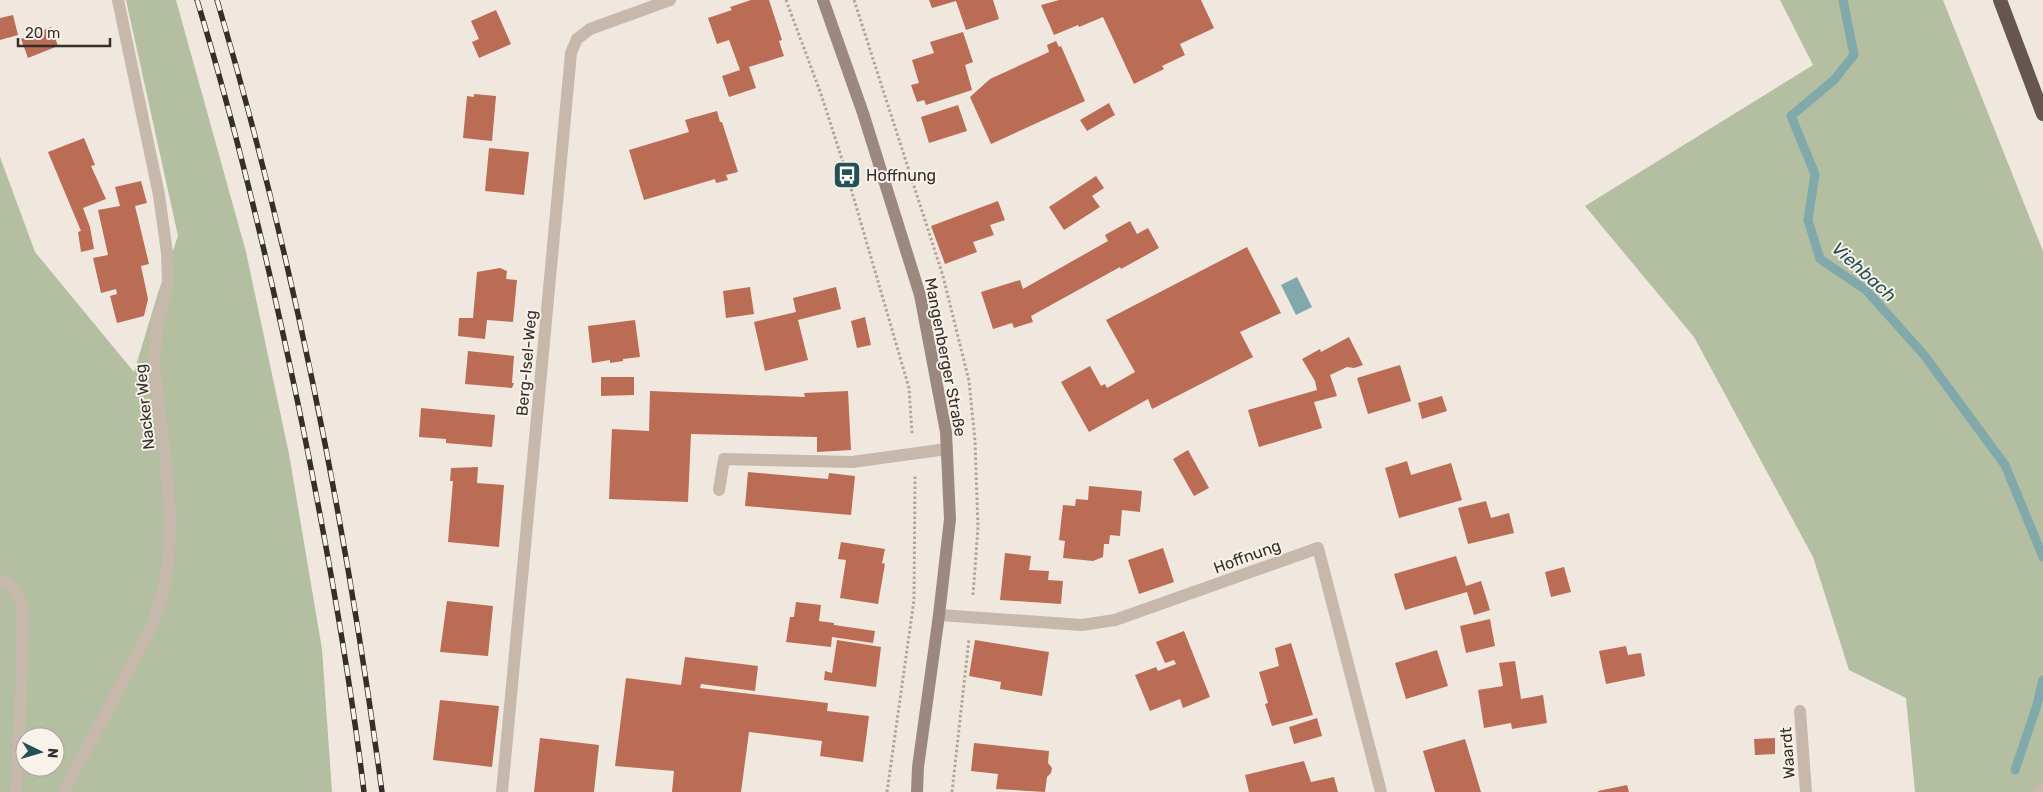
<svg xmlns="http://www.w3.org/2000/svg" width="2043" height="792" viewBox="0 0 2043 792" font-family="Rubik,sans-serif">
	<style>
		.green { fill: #b4bea0; fill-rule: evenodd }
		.water { fill: #81a9ab }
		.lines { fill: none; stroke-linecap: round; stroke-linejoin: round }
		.stream { stroke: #81a9ab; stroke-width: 9 }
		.building { fill: #ba6c54 }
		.path { stroke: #b3a396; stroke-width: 3; stroke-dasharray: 2.5 2.5; stroke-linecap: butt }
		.service { stroke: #c7b8ac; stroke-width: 12 }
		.minor { stroke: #c7b8ac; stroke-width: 12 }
		.secondary { stroke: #9b887e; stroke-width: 12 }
		.trunk { stroke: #665650; stroke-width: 14 }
		.rail-casing { stroke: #362e2a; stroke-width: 5.5 }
		.rail { stroke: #f8f2eb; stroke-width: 4; stroke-dasharray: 11; stroke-linecap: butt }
		.labels { text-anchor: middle; stroke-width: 4; stroke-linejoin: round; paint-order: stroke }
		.poi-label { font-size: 16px; fill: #362e2a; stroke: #f8f2eb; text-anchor: start }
		.street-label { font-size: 16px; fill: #362e2a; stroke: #f8f2eb }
		.water-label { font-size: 18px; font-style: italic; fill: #245154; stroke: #f8f2eb }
	</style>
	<rect width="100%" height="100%" fill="#f0e8df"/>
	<path class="green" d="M126 0H176L246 252 289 454 322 649 332 792H0V157L35 252 134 372 158 293 178 236ZM25 737H55V767H25Z
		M1780 0H1943L2043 251V792H1915L1906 698 1849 670 1813 557 1694 337 1585 206 1813 65Z"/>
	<path class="water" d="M1297 277 1312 307 1296 315 1281 285Z"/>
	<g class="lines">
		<path class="stream" d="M1843 0 1854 55 1834 80 1791 116 1815 174 1808 220 1820 259 1866 290 1924 355 2005 465 2043 557
			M2015 770 2037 705 2043 680"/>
	</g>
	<path class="building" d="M751 0H769L782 40 779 41 784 56 749 67 756 88 729 97 722 76 740 70 729 40 717 44 708 18 732 10 730 7Z
		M929 0H993L999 19 966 30 956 1 932 8Z
		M1059 0H1201L1214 28 1180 44 1185 55 1162 66 1164 69 1134 84 1103 17 1079 27 1078 25 1054 35 1041 5Z
		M496 10 511 44 479 58 472 42 479 39 471 21Z
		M13 15 18 35 0 40V18Z
		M51 27 58 46 28 58 21 39Z
		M963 32 973 62 965 65 972 90 926 105 924 100 917 102 911 85 919 83 912 60 934 53 930 42Z
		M1056 41 1059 47 1061 46 1085 101 991 144 970 97 990 79 1049 52 1047 45Z
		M474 94 496 96 492 141 463 138 467 96 474 97Z
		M1109 103 1115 115 1087 131 1080 120Z
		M958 105 967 131 929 143 921 117Z
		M717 111 720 122H722L738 172 726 175 728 180 716 183 715 179 644 200 629 150 689 132 685 120Z
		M84 138 95 165 91 166 106 199 83 208 90 227 94 249 81 252 78 232 81 231 48 152Z
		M489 148 529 152 524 195 485 191Z
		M1096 176 1104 188 1092 196 1100 207 1064 230 1049 207Z
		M141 181 147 203 135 206 149 264 141 266 148 299 144 316 117 323 110 296 117 294 116 289 101 293 93 258 108 255 98 210 120 206 115 187Z
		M998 201 1005 220 990 225 994 235 973 242 977 252 945 264 931 226Z
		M1130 221 1137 234 1148 228 1159 248 1121 269 1120 267 1031 316 1033 322 1014 328 1012 323 993 329 981 292 1020 280 1023 289 1108 241 1105 235Z
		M1247 247 1281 313 1240 332 1253 357 1152 409 1148 399 1089 432 1061 382 1090 366 1101 386 1105 384 1107 388 1135 372 1106 320Z
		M500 268 507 271 506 279 517 280 513 322 487 320 485 339 458 336 459 318H473L477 272Z
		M750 287 754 314 726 318 723 291Z
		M836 287 841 309 798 320 808 360 765 371 754 322 796 312 793 298Z
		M865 317 871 345 857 348 851 321Z
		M635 320 640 357 623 359V361L610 363V360L592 363 588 326Z
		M1349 337 1363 365 1354 368 1347 367 1330 375 1337 396 1314 402 1322 428 1259 447 1248 410 1317 390 1315 381 1302 359 1320 349 1321 352Z
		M468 351 514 356 512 383H514L512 388 465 384Z
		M1400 365 1411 401 1368 414 1357 378Z
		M601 377H634V395L601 396Z
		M650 391 805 397 804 393 848 391 851 450 817 452V437L691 434 688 502 609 499 612 429 649 431Z
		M1442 396 1447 411 1422 419 1418 403Z
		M421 408 495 415 492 447 446 443V439L419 437Z
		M1188 450 1209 488 1194 496 1173 459Z
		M1407 461 1411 475 1451 463 1462 500 1399 518 1385 468Z
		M478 467 477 483 504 485 499 547 448 542 453 481H450L451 468Z
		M748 472 828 479 829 473 855 476 851 515 745 506Z
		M1089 486 1142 491 1140 512 1122 510 1120 536 1110 535 1109 544H1104L1103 557 1093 561 1063 558 1065 541 1059 540 1063 505 1075 506 1076 499 1088 500Z
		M1486 501 1491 518 1509 513 1514 533 1468 544 1458 508Z
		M841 542 885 549 882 563 885 564 878 604 840 598 846 560 838 559Z
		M1163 548 1174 582 1139 594 1128 560Z
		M1005 553 1031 556 1029 570 1049 571 1048 580 1063 581 1061 604 1000 600Z
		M1456 556 1466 586 1481 581 1490 610 1474 615 1467 592 1405 610 1394 574Z
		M1564 567 1571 592 1551 597 1545 572Z
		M447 601 493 606 488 656 440 652Z
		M796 602 821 605 819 621 834 623V625L875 631 873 643 832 637 831 647 786 642 790 617H794Z
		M1490 619 1495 646 1466 653 1460 626Z
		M1184 631 1210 697 1183 708 1180 699 1150 711 1135 675 1156 667 1158 671 1176 664 1174 660 1165 663 1156 642Z
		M837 640 881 647 876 687 824 680 825 671 832 673Z
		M975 640 1049 652 1042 696 1000 689 1001 682 969 676Z
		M1291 643 1313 715 1272 726 1265 704 1268 703 1259 672 1279 666 1275 648Z
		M1626 646 1628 655 1641 653 1645 676 1606 684 1599 651Z
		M1437 650 1448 686 1406 699 1395 663Z
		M685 657 758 666 755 691 701 684 700 688 828 703 827 711 869 716 863 762 820 756 822 741 749 732 741 792H672L674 771 615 766 626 678 681 685Z
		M1515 661 1521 699 1543 695 1547 723 1512 729 1511 723 1484 728 1478 690 1503 686 1499 663Z
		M440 700 499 706 492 767 433 760Z
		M1317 718 1322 736 1294 744 1289 727Z
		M540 738 599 745 594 792H534Z
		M1775 738V754L1755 755 1754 739Z
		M1465 739 1481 792H1435L1423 751Z
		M974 743 1049 751 1048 763 1052 768 1051 773 1047 777 1045 792 996 789 998 774 971 771Z
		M1304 761 1311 782 1334 777 1338 792H1249L1245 775Z
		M1627 785 1629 792H1598V791Z"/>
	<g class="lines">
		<path class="path" d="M786 0 821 94 847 175 909 388 912 433
			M854 0 943 276 969 381 975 441 978 527 973 595
			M887 792 914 600 915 476
			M952 792 969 639"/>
		<path class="service" d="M719 490 724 459 852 462 947 449
			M939 615 1082 625 1115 620 1318 548 1381 792
			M1800 711 1806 792
			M502 792 571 53 577 39 590 29 670 0
			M2038 792 2043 789"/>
		<path class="minor" d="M0 580C15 585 21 598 23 613L20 718 16 792
			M64 792 151 628 161 599 168 566 170 518 166 464 155 374V351L158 320 168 283 167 253 159 195 118 0"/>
		<path class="secondary" d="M823 0 863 113 920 295 946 432 950 519 939 615 918 767 917 792"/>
		<path class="trunk" d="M2000 0 2043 114"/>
		<g class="rail-casing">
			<path id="rail" d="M197 0C237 131 269 265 297 399 324 529 348 660 364 792
				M217 0C294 259 346 524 382 792"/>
		</g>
		<use href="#rail" class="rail"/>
	</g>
	<defs>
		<g id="bus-square" transform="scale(1.4375)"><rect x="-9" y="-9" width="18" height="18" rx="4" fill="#245154" stroke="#f8f2eb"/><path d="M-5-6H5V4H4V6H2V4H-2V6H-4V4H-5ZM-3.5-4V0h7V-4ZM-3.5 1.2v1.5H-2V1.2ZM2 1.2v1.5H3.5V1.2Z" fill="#fff"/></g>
	</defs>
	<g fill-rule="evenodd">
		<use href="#bus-square" x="847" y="175"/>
	</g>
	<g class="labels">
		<g class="poi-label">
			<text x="866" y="181">Hoffnung</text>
		</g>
		<g class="street-label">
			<text transform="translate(946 357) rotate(79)" y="6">Mangenberger Straße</text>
			<text transform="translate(526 363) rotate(-85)" y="6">Berg-Isel-Weg</text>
			<text transform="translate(144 407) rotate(-96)" y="6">Nacker Weg</text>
			<text transform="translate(1247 556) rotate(-20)" y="6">Hoffnung</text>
			<text transform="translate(1787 753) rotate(-94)" y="6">Waardt</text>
		</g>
		<g class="water-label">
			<text transform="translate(1864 272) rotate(42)" y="6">Viehbach</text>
		</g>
	</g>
	<g transform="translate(40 752) rotate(95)"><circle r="24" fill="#f8f2eb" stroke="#aaa49e"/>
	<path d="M0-4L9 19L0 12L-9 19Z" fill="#245154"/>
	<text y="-8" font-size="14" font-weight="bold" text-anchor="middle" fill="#362e2a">N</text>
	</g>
	<path d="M18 38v8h92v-8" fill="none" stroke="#362e2a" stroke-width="2.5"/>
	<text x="25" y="38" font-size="15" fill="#362e2a" stroke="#f8f2eb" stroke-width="4" paint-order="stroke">20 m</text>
</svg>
